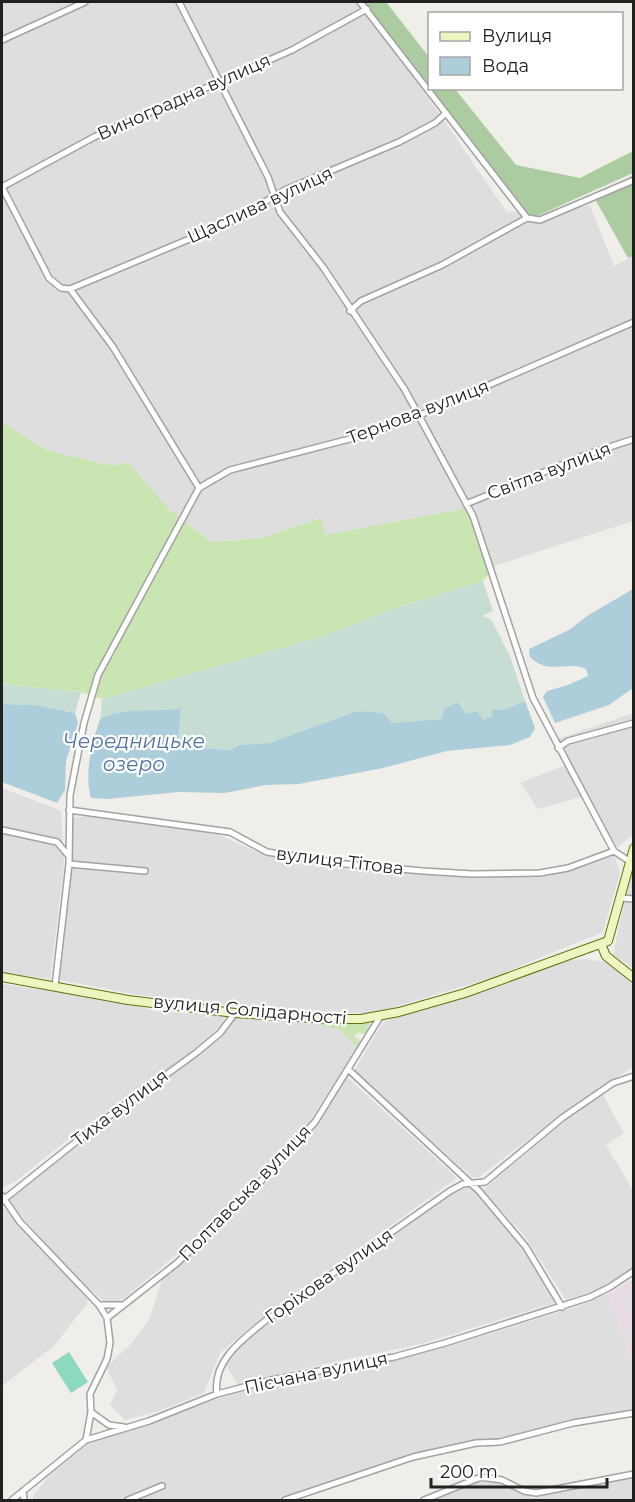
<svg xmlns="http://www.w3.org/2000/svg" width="635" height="1502" viewBox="0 0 635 1502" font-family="Montserrat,sans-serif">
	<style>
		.residential { fill: #dfdede }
		.industrial { fill: #e9dbe5 }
		.grass { fill: #c9e6b2 }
		.forest { fill: #aacca0 }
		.wetland { fill: #c6ddd4 }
		.pitch { fill: #8dd9c0 }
		.water { fill: #accdda }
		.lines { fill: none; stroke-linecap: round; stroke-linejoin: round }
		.street-casing { stroke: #a2a2a2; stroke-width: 8 }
		.secondary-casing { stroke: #61710e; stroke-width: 10 }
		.street { stroke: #fff; stroke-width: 5 }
		.secondary { stroke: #eff5c1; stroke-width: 8 }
		.labels { text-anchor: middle; stroke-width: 4.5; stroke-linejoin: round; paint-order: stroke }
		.street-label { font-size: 18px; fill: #212121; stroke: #fff }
		.water-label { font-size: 20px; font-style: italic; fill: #5074a2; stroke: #fff }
	</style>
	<rect width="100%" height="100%" fill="#f0eee8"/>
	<path class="residential" d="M2 2H362L507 212 590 206 614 266 633 256V521L495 566 472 507 325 536 319 518 262 538 211 542 170 510 128 462 113 466 46 450 2 422Z
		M633 713V835L617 847 588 795 538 809 520 783 570 763 558 739Z
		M2 788 61 811 64 864 50 979 2 973Z
		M95 815 213 832 262 854 348 869 446 876 543 877 614 855 620 873 603 932 491 978 371 1014 255 1008 138 995 59 980 71 858 70 818Z
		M633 861V968L613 955Z
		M586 959 611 963 633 985V1067L577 1103 479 1177H472L354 1071 383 1022 571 960Z
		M2 984 117 1000 156 1011 227 1016 207 1041 76 1133 16 1181 4 1187 2 1184Z
		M236 1015 339 1023 361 1041 305 1129 189 1244 128 1295 110 1307 68 1268 7 1200 53 1161 196 1057Z
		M347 1077 457 1178 250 1327 220 1353 204 1393 159 1411 125 1420 110 1405 117 1390 106 1367 129 1346 149 1320 162 1279 260 1190 307 1140Z
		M603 1095 624 1133 606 1145 633 1190V1268L597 1290 566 1300 524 1235 482 1191 574 1113Z
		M467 1187 477 1193 522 1245 557 1302 421 1344 273 1375 239 1386 225 1364 242 1342 449 1194Z
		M2 1206 85 1296 88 1302 54 1346 2 1386Z
		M608 1294 633 1365V1409L549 1426 500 1440 474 1441 401 1458 279 1500H33V1496L48 1477 89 1443 229 1395 447 1347 581 1305Z
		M633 1476V1500H434L480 1479 503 1483 533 1498Z"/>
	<path class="industrial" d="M633 1279 634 1365 632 1366 608 1294Z"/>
	<path class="grass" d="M2 422 46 450 113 466 128 462 170 510 211 542 262 538 320 518 326 535 472 507 495 566 483 581 396 608 317 638 102 699 81 692 2 684Z
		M362 1021H369L370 1025 365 1034 357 1033 354 1037 360 1043 358 1047 338 1029 319 1024 320 1022Z"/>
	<path class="forest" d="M362 2H386L429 57 430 88 455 89 516 165 580 178 633 151V173L537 216 522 213Z
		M633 175V256L628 258 595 199Z"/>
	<path class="wetland" d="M483 581 493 611 482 616 491 619 510 656 525 701 504 710 491 709 493 716 483 720 442 719 392 723 357 711 270 743 240 745 229 750 185 747 178 740 180 708C154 713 125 706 100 719L102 699 317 638 396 608Z
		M2 684 81 692 75 713 35 705 2 704Z"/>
	<path class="pitch" d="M69 1352 88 1382 71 1393 52 1363Z"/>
	<path class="water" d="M633 589V688L609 705 555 723 543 697 547 691 568 685 588 676 586 669C567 660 549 676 530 657L529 649 569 630 587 616Z
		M525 701 535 728 530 737 510 745 447 751 383 768 299 784 266 785 224 793 179 792 106 799 91 798C84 773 92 743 100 719 125 706 154 713 181 708L178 740 185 747 229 750 240 745 270 743 357 711 383 713 392 723 442 719 444 709 457 702 466 714 477 711 483 720 493 716 491 709 504 710Z
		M2 704 35 705 75 713 78 723 66 761 65 790 57 803 2 782Z"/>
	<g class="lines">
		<g class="street-casing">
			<path id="street" d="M179 2 268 177 280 212 323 267 405 390 473 516 533 698 614 851 629 861
				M360 2 527 218
				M2 40 85 2
				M2 187 49 278 61 288 70 289 230 222 285 190 399 142 435 123 445 114
				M2 187 94 137 292 50 367 9
				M70 289 113 347 199 488
				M350 311 361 301 442 265 527 218 540 220 634 180
				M466 504 588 454 634 439
				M558 748 568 741 634 723
				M69 810 230 832 267 852 345 864 423 871 472 874 540 873 568 868 614 851
				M2 830 57 842 68 855
				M69 864 145 871
				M621 898 634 899
				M55 986 69 864 70 795 84 723 98 675 199 488 230 470 365 435 420 415 634 322
				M348 1069 479 1191 526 1247 562 1307
				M2 1196 20 1222 99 1305 107 1318 110 1343 107 1359 90 1394 91 1412 86 1440
				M2 1201 97 1125 196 1053 220 1033 235 1013
				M99 1305H121
				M107 1318 177 1263 252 1191 315 1122 380 1017
				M217 1394C212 1361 242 1340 265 1321L450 1191 463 1184 485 1182 562 1118 613 1083 634 1076
				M91 1412 109 1425 124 1427
				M23 1491 24 1500
				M12 1500 86 1440 149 1421 217 1394 271 1380 394 1357 445 1343 590 1297 610 1287 634 1271
				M128 1500 162 1486
				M285 1500 413 1457 476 1443 500 1442 573 1423 634 1413
				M424 1500 481 1477 502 1480 524 1491 536 1493 634 1474"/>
		</g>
		<g class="secondary-casing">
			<path id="secondary" d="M601 944 606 956 634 978
				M2 977 128 1000 235 1013 330 1019H361L399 1012 465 993 608 941 634 848"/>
		</g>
		<use href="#street" class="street"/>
		<use href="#secondary" class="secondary"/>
	</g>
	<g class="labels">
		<g class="street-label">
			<text transform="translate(184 97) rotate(-24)" y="6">Виноградна вулиця</text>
			<text transform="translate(260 205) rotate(-25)" y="6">Щаслива вулиця</text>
			<text transform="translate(418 412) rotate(-21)" y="6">Тернова вулиця</text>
			<text transform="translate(549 471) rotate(-21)" y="6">Світла вулиця</text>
			<text transform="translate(340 861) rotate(7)" y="6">вулиця Тітова</text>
			<text transform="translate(250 1010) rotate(5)" y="6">вулиця Солідарності</text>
			<text transform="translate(120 1108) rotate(-37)" y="6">Тиха вулиця</text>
			<text transform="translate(245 1193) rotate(-46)" y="6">Полтавська вулиця</text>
			<text transform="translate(329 1276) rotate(-35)" y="6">Горіхова вулиця</text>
			<text transform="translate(316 1373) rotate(-12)" y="6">Пісчана вулиця</text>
		</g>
		<g class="water-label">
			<text x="134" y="748">Чередницьке<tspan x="134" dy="23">озеро</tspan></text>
		</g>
	</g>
	<rect width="635" height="1502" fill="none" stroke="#212121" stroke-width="6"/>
	<rect x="428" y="12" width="195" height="78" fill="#ffffff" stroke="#a6a6a6" stroke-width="1.5"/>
	<rect x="440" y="32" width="30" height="9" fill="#eff5c1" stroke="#a6a6a6" stroke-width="1.5"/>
	<text x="482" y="42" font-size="18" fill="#212121">Вулиця</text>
	<rect x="440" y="57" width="30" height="18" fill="#accdda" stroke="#a6a6a6" stroke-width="1.5"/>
	<text x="482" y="72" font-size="18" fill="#212121">Вода</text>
	<path d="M431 1478v9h176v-9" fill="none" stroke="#212121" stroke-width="3"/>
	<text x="440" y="1478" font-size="18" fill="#212121" stroke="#ffffff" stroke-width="4.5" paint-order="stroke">200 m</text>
</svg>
